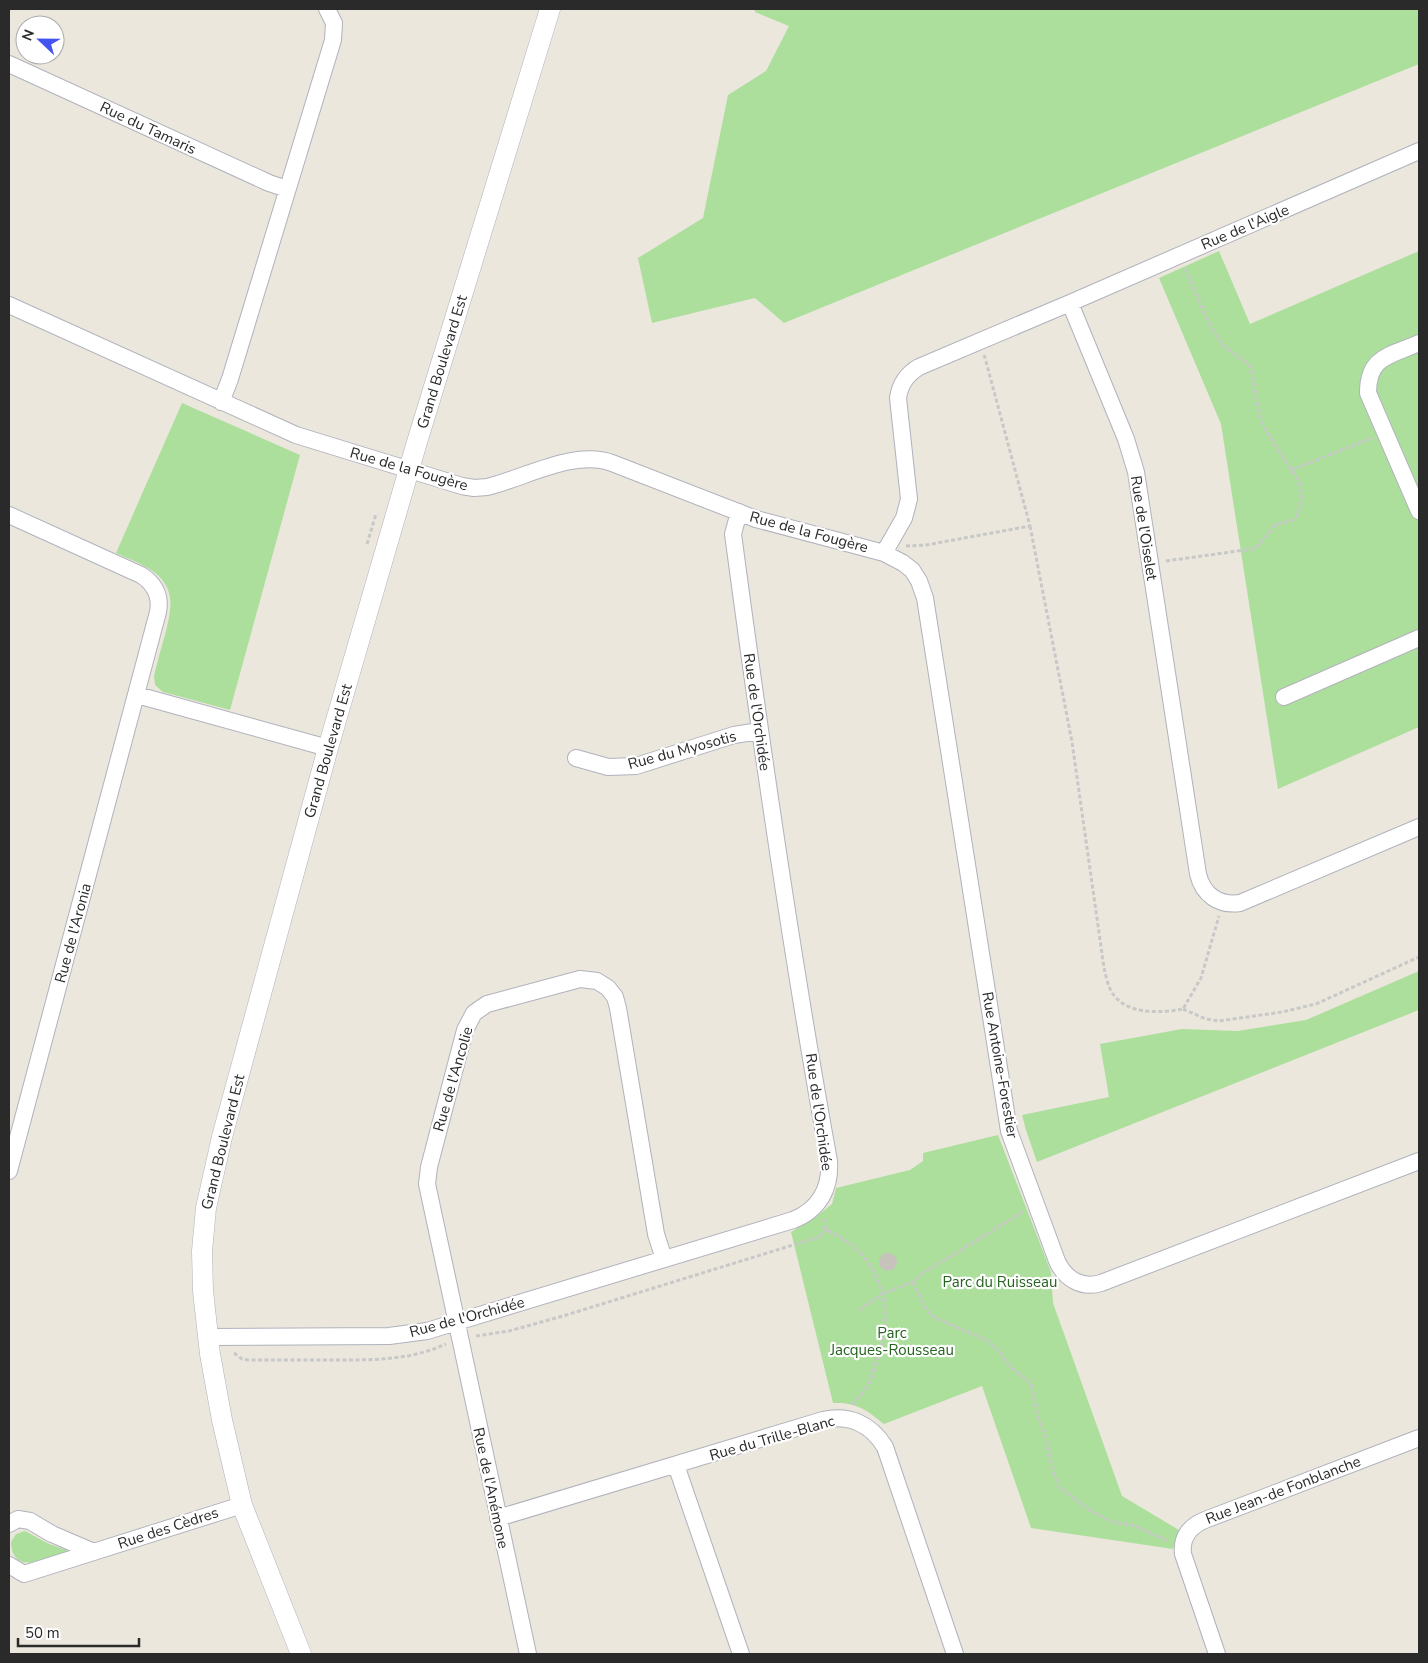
<svg xmlns="http://www.w3.org/2000/svg" width="1428" height="1663" viewBox="0 0 1428 1663" font-family="'Nunito Sans',sans-serif">
	<style>
		.green { fill: #acdf9c }
		.building { fill: #c7c3bc }
		.lines { fill: none; stroke-linecap: round; stroke-linejoin: round }
		.minor-casing { stroke: #b0b2bd; stroke-width: 18 }
		.tertiary-casing { stroke: #b0b2bd; stroke-width: 21 }
		.path { stroke: #c8c8c8; stroke-width: 3; stroke-dasharray: 4 2.5; stroke-linecap: butt }
		.minor { stroke: #fff; stroke-width: 16 }
		.tertiary { stroke: #fff; stroke-width: 20 }
		.labels { text-anchor: middle; stroke-width: 4.5; stroke-linejoin: round; paint-order: stroke }
		.street-label { font-size: 15px; fill: #2a2a2a; stroke: #fff }
		.park-label { font-size: 15px; fill: #25641e; stroke: #fff }
	</style>
	<rect width="100%" height="100%" fill="#ebe7dd"/>
	<path class="green" d="M755 9H1419V64L784 323 755 298 652 323 638 258 703 218 728 95 766 71 789 26 755 12Z
		M1219 251 1250 324 1419 251V727L1278 789 1221 424 1159 278Z
		M182 403 300 455 230 710 163 692 155 685 154 676C157 662 161 649 165 635 171 611 177 590 154 572 143 564 129 559 116 553Z
		M1419 971V1010L1037 1162 1026 1130 1022 1115 1109 1097 1100 1044 1182 1029 1238 1031 1306 1020Z
		M998 1135 1051 1272 1053 1303 1122 1496 1179 1530 1173 1549 1031 1528 982 1386 884 1424C867 1410 856 1402 833 1403L791 1232 817 1216 832 1204 836 1188 910 1170 923 1161V1153Z
		M25 1531 49 1544 67 1550V1554C47 1559 12 1576 11 1542L16 1534Z"/>
	<path class="building" d="M879 1262a9 9 0 1 1 18 0a9 9 0 1 1-18 0Z"/>
	<g class="lines">
		<g class="minor-casing">
			<path id="minor" d="M9 64 269 183 287 189
				M1070 303 1419 151
				M9 305 296 435 462 486 474 488 487 487C525 478 574 449 612 463L756 519 884 553 903 563 912 570 919 581 925 598 1009 1131 1057 1261C1065 1279 1082 1289 1101 1283L1419 1161
				M1419 343C1390 356 1368 356 1368 393L1419 511
				M221 402 230 379 333 40 334 23 327 9
				M9 515 141 575C155 584 161 596 158 612L9 1171
				M884 553 904 518 909 499 898 398C900 384 907 374 919 367L1070 303 1126 439 1136 472 1198 874C1203 895 1219 906 1240 903L1419 827
				M137 695 328 748
				M1284 697 1419 638
				M576 758 608 767 636 766 734 735 759 731
				M207 1337 389 1336 427 1331 793 1220C819 1210 831 1188 829 1161 791 953 761 744 733 534L739 512
				M676 1465 741 1654
				M498 1518 823 1420C849 1414 871 1424 885 1447L955 1654
				M9 1524 18 1519 30 1521 52 1534 94 1552
				M9 1565 24 1574 242 1505
				M528 1654 427 1184 429 1167 465 1030 474 1013 487 1004 580 979 597 981 608 988 615 997 618 1008 656 1234 664 1259
				M1217 1654 1183 1554C1181 1537 1190 1526 1205 1520L1419 1438"/>
		</g>
		<g class="tertiary-casing">
			<path id="tertiary" d="M301 1654 242 1505 222 1420 210 1354 203 1291 202 1251 206 1208 222 1137 328 748 417 442 550 9"/>
		</g>
		<path class="path" d="M1291 470 1372 438
			M1030 526 1072 742 1104 968C1106 976 1108 987 1113 994 1128 1015 1160 1013 1183 1009L1201 978 1219 916
			M367 544 376 514
			M906 546 926 545 1030 526 984 354
			M1166 561 1252 549 1259 545 1275 525 1293 520 1297 515 1302 498 1299 482 1265 429 1260 416 1251 368C1243 357 1229 353 1221 342 1205 321 1196 292 1185 268
			M1183 1009 1206 1019 1219 1021 1282 1012 1316 1004 1419 957
			M824 1219 826 1230C868 1247 890 1287 884 1333 882 1343 879 1353 876 1363 873 1370 872 1378 868 1385 865 1393 856 1396 852 1406
			M913 1282 927 1311 933 1317 988 1341 999 1351 1009 1366 1031 1383 1037 1414 1045 1436 1053 1471 1059 1487 1089 1510 1104 1518 1113 1522 1135 1526 1168 1541
			M859 1310 882 1294 913 1282 923 1273 1023 1212
			M476 1336 509 1331 563 1316 819 1237 826 1230
			M234 1353 242 1359 248 1360C275 1360 302 1360 329 1360 370 1360 409 1361 446 1344"/>
		<use href="#minor" class="minor"/>
		<use href="#tertiary" class="tertiary"/>
	</g>
	<g class="labels">
		<g class="street-label">
			<text transform="translate(148 128) rotate(25)" y="5">Rue du Tamaris</text>
			<text transform="translate(1245 227) rotate(-23)" y="5">Rue de l'Aigle</text>
			<text transform="translate(442 362) rotate(-73)" y="5">Grand Boulevard Est</text>
			<text transform="translate(409 469) rotate(16)" y="5">Rue de la Fougère</text>
			<text transform="translate(1144 528) rotate(81)" y="5">Rue de l'Oiselet</text>
			<text transform="translate(809 532) rotate(15)" y="5">Rue de la Fougère</text>
			<text transform="translate(757 712) rotate(82)" y="5">Rue de l'Orchidée</text>
			<text transform="translate(682 750) rotate(-15)" y="5">Rue du Myosotis</text>
			<text transform="translate(328 751) rotate(-74)" y="5">Grand Boulevard Est</text>
			<text transform="translate(73 933) rotate(-75)" y="5">Rue de l'Aronia</text>
			<text transform="translate(1000 1065) rotate(80)" y="5">Rue Antoine-Forestier</text>
			<text transform="translate(453 1079) rotate(-74)" y="5">Rue de l'Ancolie</text>
			<text transform="translate(819 1112) rotate(82)" y="5">Rue de l'Orchidée</text>
			<text transform="translate(223 1142) rotate(-76)" y="5">Grand Boulevard Est</text>
			<text transform="translate(467 1317) rotate(-15)" y="5">Rue de l'Orchidée</text>
			<text transform="translate(772 1438) rotate(-16)" y="5">Rue du Trille-Blanc</text>
			<text transform="translate(491 1488) rotate(78)" y="5">Rue de l'Anémone</text>
			<text transform="translate(1283 1490) rotate(-21)" y="5">Rue Jean-de Fonblanche</text>
			<text transform="translate(168 1528) rotate(-18)" y="5">Rue des Cèdres</text>
		</g>
		<g class="park-label">
			<text x="1000" y="1287">Parc du Ruisseau</text>
			<text x="892" y="1338">Parc<tspan x="892" dy="17">Jacques-Rousseau</tspan></text>
		</g>
	</g>
	<rect width="1428" height="1663" fill="none" stroke="#2a2a2a" stroke-width="20"/>
	<g transform="translate(40 40) rotate(292)"><circle r="24" fill="#ffffff" stroke="#aaaaaa"/>
	<path d="M0-4L9 19L0 12L-9 19Z" fill="#4554f1"/>
	<text y="-8" font-size="14" font-weight="bold" text-anchor="middle" fill="#2a2a2a">N</text>
	</g>
	<path d="M18 1638v8h121v-8" fill="none" stroke="#2a2a2a" stroke-width="2.5"/>
	<text x="25" y="1638" font-size="15" fill="#2a2a2a" stroke="#ffffff" stroke-width="4" paint-order="stroke">50 m</text>
</svg>
